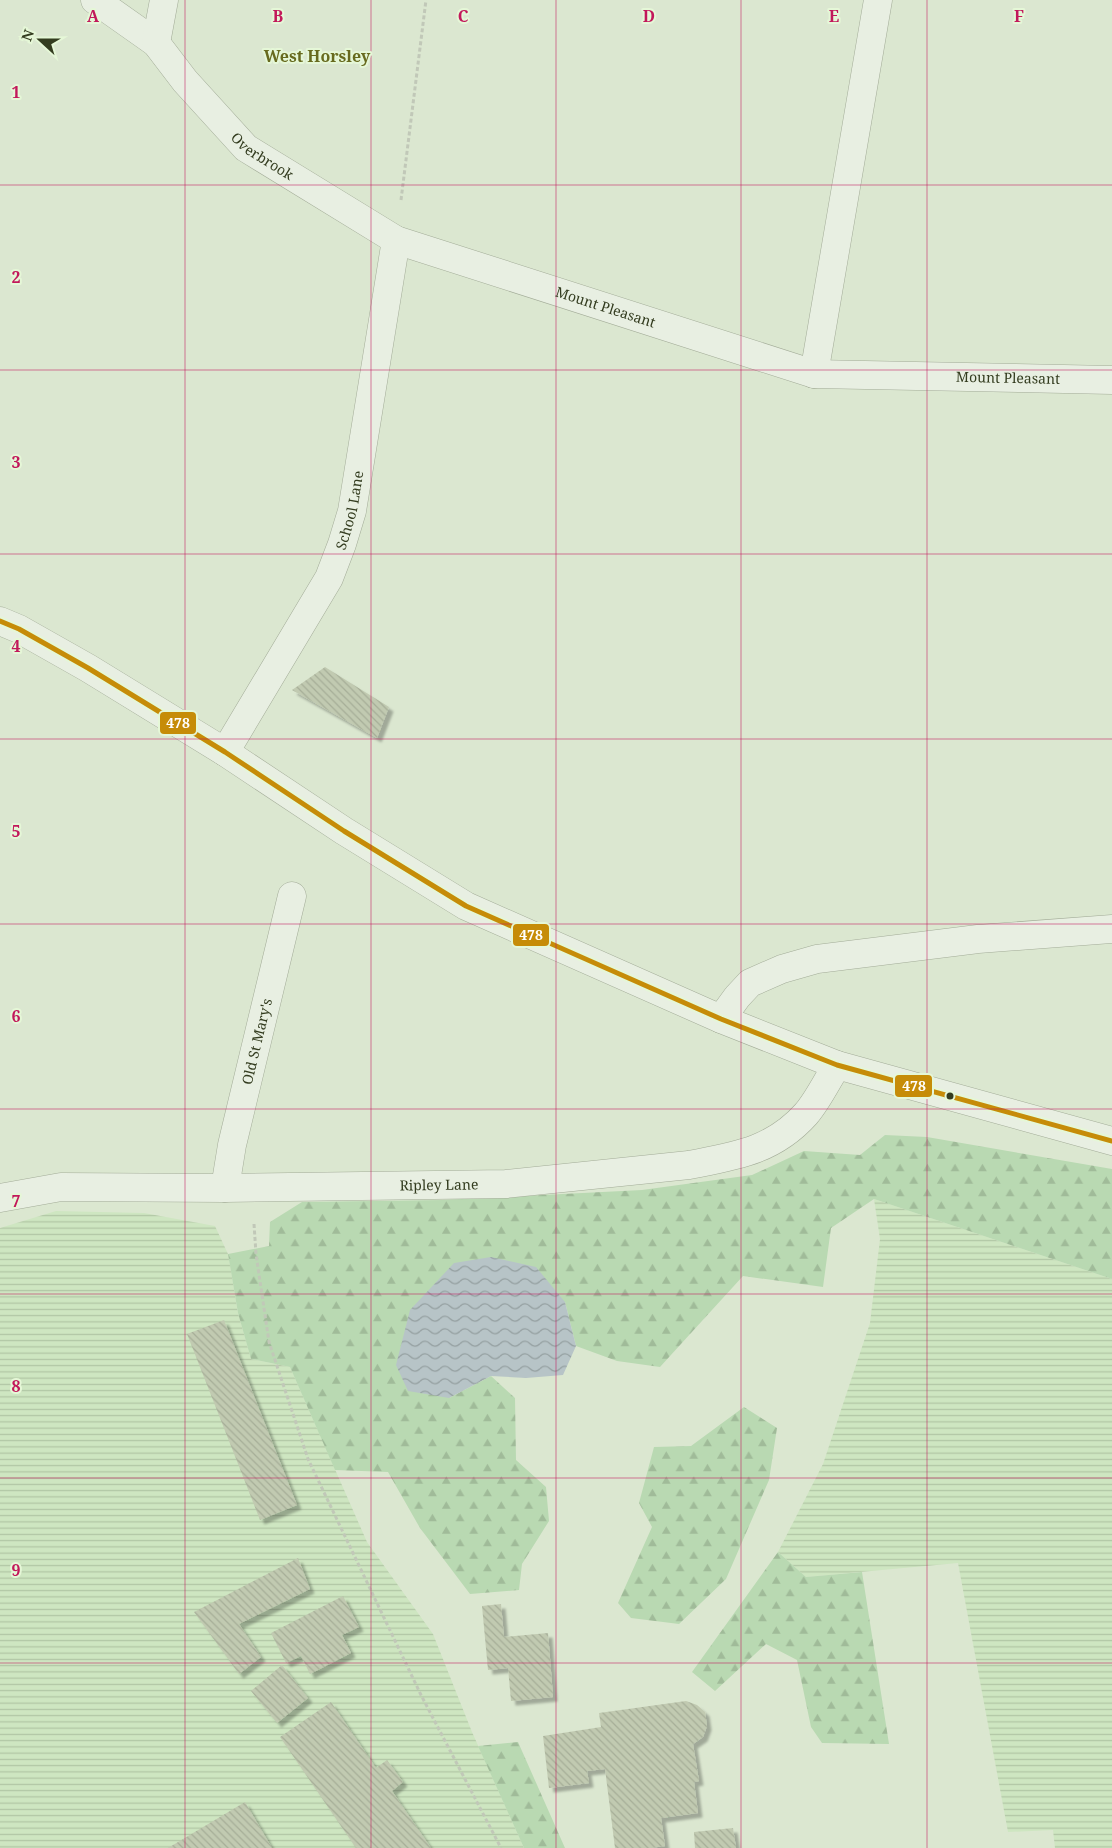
<svg xmlns="http://www.w3.org/2000/svg" width="1112" height="1848" viewBox="0 0 1112 1848" font-family="'Noto Serif',serif">
	<style>
		.farmland { fill: url(#farmland-rules) }
		.forest { fill: url(#forest-firs) }
		.water { fill: url(#water-waves) }
		.building { fill: url(#building-back-hatch); filter: url(#shadow) }
		.lines { fill: none; stroke-linecap: round; stroke-linejoin: round }
		.minor-casing { stroke: #a3ac98; stroke-width: 29 }
		.tertiary-casing { stroke: #a3ac98; stroke-width: 29 }
		.path { stroke: #c1c8b8; stroke-width: 3; stroke-dasharray: 4 2.5; stroke-linecap: butt }
		.minor { stroke: #e8efe2; stroke-width: 28 }
		.tertiary { stroke: #e8efe2; stroke-width: 28 }
		.bus-1-casing { stroke: #e5f7d7; stroke-width: 9 }
		.bus-1 { stroke: #c68c08; stroke-width: 5 }
		.grid { fill: none; stroke: #c2185b; stroke-width: 1; stroke-opacity: 0.55 }
		.bus-dot { fill: #333c1f; stroke: #e5f7d7; stroke-width: 2 }
		.labels { text-anchor: middle; stroke-width: 4; stroke-linejoin: round; paint-order: stroke }
		.street-label { font-size: 14px; fill: #333c1f; stroke: #e5f7d7 }
		.quarter-label { font-size: 16px; font-weight: bold; fill: #676a1e; stroke: #e5f7d7 }
		.grid-label { font-size: 16px; text-anchor: middle; font-weight: bold; fill: #c2185b; stroke: #e5f7d7; stroke-width: 4; stroke-linejoin: round; paint-order: stroke }
		.line-badge { stroke: #e5f7d7; stroke-width: 2 }
		.badge-label { font-size: 14px; text-anchor: middle; font-weight: bold; fill: #fff }
	</style>
	<defs>
		<pattern id="farmland-rules" width="6" height="5" patternUnits="userSpaceOnUse" patternTransform="scale(1.25)"><rect width="6" height="5" fill="#cee6c1"/><path d="M0 2.5h6" fill="none" stroke="#b1c6a5"/></pattern>
		<pattern id="forest-firs" width="22" height="20" patternUnits="userSpaceOnUse" patternTransform="scale(1.25)"><rect width="22" height="20" fill="#b9d9b2"/><path d="M5 1l3.5 6h-7zM16 11l3.5 6h-7z" fill="#a0bb99"/></pattern>
		<pattern id="water-waves" width="16" height="10" patternUnits="userSpaceOnUse" patternTransform="scale(1.25)"><rect width="16" height="10" fill="#b7c4c7"/><path d="M0 5q4-4 8 0t8 0" fill="none" stroke="#95a0a1"/></pattern>
		<pattern id="building-back-hatch" width="6" height="6" patternUnits="userSpaceOnUse" patternTransform="scale(1.25)"><rect width="6" height="6" fill="#c1cab1"/><path d="M-1 5l2 2M0 0l6 6M5-1l2 2" fill="none" stroke="#a6ae98"/></pattern>
		<filter id="shadow"><feDropShadow dx="4.5" dy="4.5" stdDeviation="1" flood-color="#0004"/></filter>
	</defs>
	<rect width="100%" height="100%" fill="#dbe7d0"/>
	<path class="farmland" d="M874 1199 1112 1279V1848H1055L1053 1830 1008 1832 958 1563 806 1577 778 1552 823 1464 870 1323 880 1239Z
		M56 1211 144 1213 215 1226 228 1254 238 1313 251 1359 290 1367 367 1542 433 1634 472 1732 524 1848H0V1228Z"/>
	<path class="forest" d="M885 1135 927 1137 1112 1169V1279L874 1199 831 1228 823 1287 743 1276 660 1367 617 1361 576 1346 565 1302 449 1398 491 1376 515 1398 516 1460 546 1487 549 1521 522 1564 519 1590 470 1594 420 1528 388 1472 335 1470 290 1367 251 1359 238 1313 228 1254 269 1246 270 1222 302 1202 442 1200 642 1190 752 1175 804 1151 860 1155Z
		M744 1407 777 1428 769 1480 726 1579 679 1624 631 1618 618 1603 652 1527 639 1503 654 1447 691 1446Z
		M778 1552 806 1577 862 1572 889 1744 822 1743 811 1727 797 1660 766 1644 715 1691 692 1672Z
		M518 1742 565 1848H524L478 1746Z"/>
	<path class="water" d="M491 1257 536 1267 565 1302 576 1346 563 1375 526 1378 491 1376 449 1398 408 1391 396 1365 410 1310 454 1263Z"/>
	<path class="building" d="M325 667 389 707 377 738 292 690Z
		M224 1320 297 1505 260 1520 187 1334Z
		M298 1558 310 1589 239 1624 261 1657 239 1674 194 1612Z
		M343 1596 359 1627 342 1635 351 1653 310 1674 301 1656 286 1663 271 1633Z
		M501 1604 504 1637 548 1633 553 1697 511 1701 508 1668 488 1670 482 1606Z
		M282 1665 308 1698 277 1723 251 1691Z
		M686 1701 697 1705 705 1712 707 1726 703 1737 693 1744 699 1781 694 1782 698 1813 661 1818 665 1846 650 1848H615L605 1769 587 1771 589 1783 549 1788 543 1736 601 1727 599 1713Z
		M331 1702 376 1768 387 1760 403 1782 392 1791 431 1848H356L280 1737Z
		M245 1802 272 1848H168Z
		M733 1828 736 1848H695L694 1832Z"/>
	<g class="lines">
		<g class="minor-casing">
			<g id="minor">
				<path id="s1" d="M95 0 156 43 185 81 246 148 396 240 814 374 1112 380"/>
				<path d="M156 43 164 0"/>
				<path d="M814 374 878 0"/>
				<path id="s2" d="M225 752 329 578 342 544 352 511 396 240"/>
				<path d="M721 1019 737 997 750 983 782 969 817 959 978 939 1112 929"/>
				<path id="s3" d="M225 1188 232 1145 292 896"/>
			</g>
		</g>
		<g class="tertiary-casing">
			<g id="tertiary">
				<path d="M0 621 19 629 88 668 225 752 344 831 466 906 721 1019 837 1065 1112 1141"/>
				<path id="s4" d="M0 1198 61 1187 225 1188 506 1184 689 1165C735 1156 773 1151 806 1114 818 1100 827 1081 837 1065"/>
			</g>
		</g>
		<path class="path" d="M401 200 426 0
			M254 1224 256 1254 269 1342 308 1459 421 1695 501 1848"/>
		<use href="#minor" class="minor"/>
		<use href="#tertiary" class="tertiary"/>
		<g class="bus-1-casing">
			<path id="bus-1" d="M0 621 19 629 88 668 225 752 344 831 466 906 721 1019 837 1065 1112 1141"/>
		</g>
		<use href="#bus-1" class="bus-1"/>
	</g>
	<path class="grid" d="M185 0V1848M371 0V1848M556 0V1848M741 0V1848M927 0V1848M0 185H1112M0 370H1112M0 554H1112M0 739H1112M0 924H1112M0 1109H1112M0 1294H1112M0 1478H1112M0 1663H1112"/>
	<circle class="bus-dot" cx="950" cy="1096" r="4.5"/>
	<g class="labels">
		<g class="street-label">
			<text dy="5" stroke="none"><textPath href="#s1" startOffset="231">Overbrook</textPath></text>
			<text dy="5" stroke="none"><textPath href="#s1" startOffset="609">Mount Pleasant</textPath></text>
			<text dy="5" stroke="none"><textPath href="#s1" startOffset="1022">Mount Pleasant</textPath></text>
			<text dy="5" stroke="none"><textPath href="#s2" startOffset="274">School Lane</textPath></text>
			<text dy="5" stroke="none"><textPath href="#s3" startOffset="150">Old St Mary's</textPath></text>
			<text dy="5" stroke="none"><textPath href="#s4" startOffset="440">Ripley Lane</textPath></text>
		</g>
		<g class="quarter-label">
			<text x="317" y="62">West Horsley</text>
		</g>
	</g>
	<g class="grid-label">
		<text x="93" y="22">A</text>
		<text x="278" y="22">B</text>
		<text x="463" y="22">C</text>
		<text x="649" y="22">D</text>
		<text x="834" y="22">E</text>
		<text x="1019" y="22">F</text>
		<text x="16" y="98">1</text>
		<text x="16" y="283">2</text>
		<text x="16" y="468">3</text>
		<text x="16" y="652">4</text>
		<text x="16" y="837">5</text>
		<text x="16" y="1022">6</text>
		<text x="16" y="1207">7</text>
		<text x="16" y="1392">8</text>
		<text x="16" y="1576">9</text>
	</g>
	<g class="line-badge">
		<rect x="159" y="711" width="38" height="24" rx="5" fill="#c68c08"/>
		<rect x="512" y="923" width="38" height="24" rx="5" fill="#c68c08"/>
		<rect x="894" y="1074" width="39" height="24" rx="5" fill="#c68c08"/>
	</g>
	<g class="badge-label">
		<text x="178" y="728">478</text>
		<text x="531" y="940">478</text>
		<text x="914" y="1091">478</text>
	</g>
	<g transform="translate(40 40) rotate(291)" stroke="#e5f7d7" stroke-width="4" paint-order="stroke">
	<path d="M0-4L9 19L0 12L-9 19Z" fill="#333c1f"/>
	<text y="-8" font-size="14" font-weight="bold" text-anchor="middle" fill="#333c1f">N</text>
	</g>
</svg>
